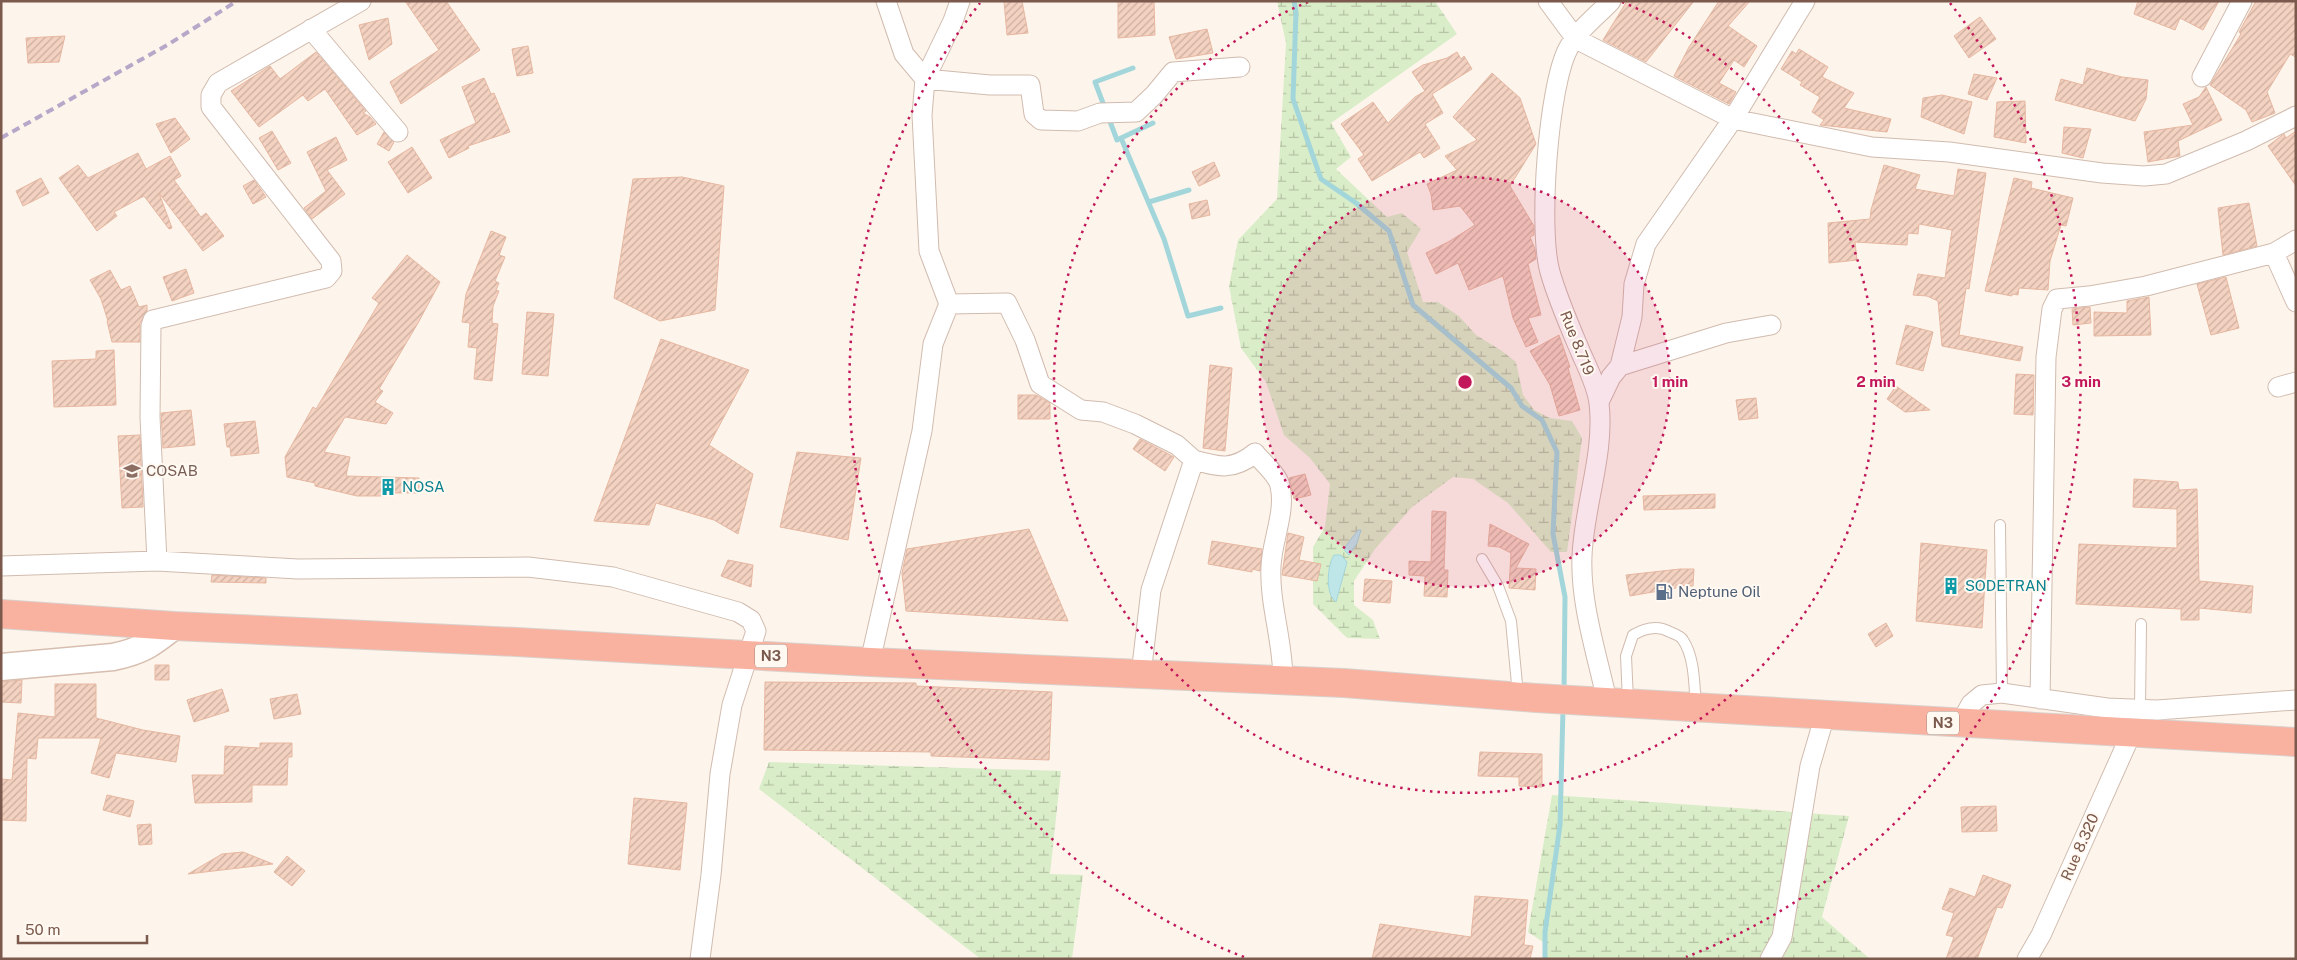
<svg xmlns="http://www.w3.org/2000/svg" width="2297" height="960" viewBox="0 0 2297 960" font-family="'Public Sans',sans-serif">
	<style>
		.wetland { fill: url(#wetland-marsh) }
		.water { fill: #bee6e9; stroke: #a3d6db }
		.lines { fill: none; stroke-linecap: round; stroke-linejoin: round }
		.stream { stroke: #a3d6db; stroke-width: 5 }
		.building { fill: url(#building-hatch); stroke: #e7b7a1 }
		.lane-casing { stroke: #d1bbaf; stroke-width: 12 }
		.street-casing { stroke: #d1bbaf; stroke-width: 21 }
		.secondary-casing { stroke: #d7beaf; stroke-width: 29 }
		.highway-casing { stroke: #dad1cd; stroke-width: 30 }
		.lane { stroke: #fff; stroke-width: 10 }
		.street { stroke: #fff; stroke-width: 19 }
		.secondary { stroke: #fff; stroke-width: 26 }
		.highway { stroke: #f9b1a0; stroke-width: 28 }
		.rail { stroke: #b7a7c9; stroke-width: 4; stroke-dasharray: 8 5; stroke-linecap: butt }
		.ring { fill: none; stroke: #c2185b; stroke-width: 2.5; stroke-dasharray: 2.5 5 }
		.labels { text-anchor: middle; stroke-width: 4; stroke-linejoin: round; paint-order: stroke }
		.shield { fill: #fff9f2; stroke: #a3897e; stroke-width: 1 }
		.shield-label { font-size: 14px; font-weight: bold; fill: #7b594c }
		.street-label { font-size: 15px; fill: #7b594c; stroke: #fff9f2 }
		.education-label { font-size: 15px; fill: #785e54; stroke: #fff9f2; text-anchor: start }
		.culture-label { font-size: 15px; fill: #0d838f; stroke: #fff9f2; text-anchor: start }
		.service-label { font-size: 15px; fill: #4e5e75; stroke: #fff9f2; text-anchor: start }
		.centre { fill: #c2185b; stroke: #fff9f2; stroke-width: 2.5 }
		.ring-label { font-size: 15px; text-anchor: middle; font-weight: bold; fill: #c2185b; stroke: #fff9f2; stroke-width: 4; stroke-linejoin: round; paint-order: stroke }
	</style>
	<defs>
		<pattern id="wetland-marsh" width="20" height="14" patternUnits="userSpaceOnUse" patternTransform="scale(1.25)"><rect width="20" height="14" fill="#d9edc8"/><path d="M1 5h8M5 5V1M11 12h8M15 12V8" fill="none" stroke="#b5c3a5"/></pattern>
		<pattern id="building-hatch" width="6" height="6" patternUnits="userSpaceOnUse" patternTransform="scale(1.25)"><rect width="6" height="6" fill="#f4d2c1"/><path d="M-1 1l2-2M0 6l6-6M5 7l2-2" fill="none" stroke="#cbad9f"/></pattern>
	</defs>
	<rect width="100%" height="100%" fill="#fdf5eb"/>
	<path class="wetland" d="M1277 1H1435L1457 34 1331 123 1351 157 1336 169 1387 217 1402 213 1421 229 1407 252 1423 302H1438L1459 316 1476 335 1502 351 1516 362 1523 395 1534 410 1550 418 1572 421 1582 438 1567 552H1551L1508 503 1473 479 1453 477 1412 507 1375 549 1354 581V605L1373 620 1380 639 1347 638 1313 604V547L1325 527 1330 484 1310 458 1284 435 1266 382 1241 348 1229 286 1238 240 1277 199 1286 43Z
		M769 762 1061 771 1050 874 1083 875 1072 959H981L759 789Z
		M1552 795 1849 816 1822 917 1870 959H1543V942L1528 932Z"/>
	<path class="water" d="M1358 530H1361L1357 543 1349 555 1345 551V547Z
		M1334 555H1341L1347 562 1336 602C1325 594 1327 566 1334 555Z"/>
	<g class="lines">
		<path class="stream" d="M1294 1 1296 12 1293 99 1321 179 1356 203 1389 231 1413 305 1511 388 1522 406 1542 420 1557 452 1553 534 1565 597 1564 693
			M1133 68 1095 82 1117 140 1121 138 1164 239 1188 316 1221 308
			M1121 138 1153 123
			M1149 202 1189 190
			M1545 959V932L1560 825 1563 709"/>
	</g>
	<path class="building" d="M405 1H446L480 50 401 104 390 82 439 50Z
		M1004 1H1022L1028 33 1007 35Z
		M1118 1 1154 2 1155 35 1118 38Z
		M1627 1H1694L1646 62 1603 40Z
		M1719 1H1750L1728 26 1757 46 1744 67 1734 60 1719 83 1736 92 1729 104 1674 76 1689 47Z
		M2138 1H2219L2203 30 2180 18 2175 30 2134 14Z
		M2256 1H2296V57L2290 54 2267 92 2275 113 2252 122 2246 110 2210 85 2241 34 2239 32Z
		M1980 17 1996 39 1969 58 1954 36Z
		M388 18 392 44 369 60 359 25Z
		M1207 29 1213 53 1176 59 1169 37Z
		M65 36 59 62 28 63 26 38Z
		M528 46 533 73 517 76 512 49Z
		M1799 49 1828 67 1822 77 1854 93 1844 108 1891 119 1887 132 1820 125 1824 120 1812 112 1820 97 1800 85 1802 82 1781 69 1792 51 1796 54Z
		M316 52 366 111 363 113 370 117 376 124 357 135 325 89 308 101 303 95 259 127 231 91 270 66 280 79Z
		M1457 52 1461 59 1464 56 1472 69 1432 94 1443 113 1425 124 1440 148 1424 158 1420 152 1372 181 1358 159 1364 155 1341 124 1373 102 1388 123 1415 97 1425 91 1412 72 1423 65 1447 58Z
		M2087 68 2122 77 2148 80 2146 99 2135 121 2055 100 2061 79 2083 85Z
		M1492 73 1520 98 1536 144 1510 186 1534 226V235L1530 237 1535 249 1536 259 1528 264 1541 315 1528 318 1538 342 1526 347 1513 318 1503 276 1469 290 1458 263 1436 274 1426 253 1450 241 1475 225 1460 206 1433 210 1431 194 1427 184 1457 170 1445 156 1477 140 1453 117Z
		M1974 74 1997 78 1987 100 1968 94Z
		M484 78 491 94 494 93 510 132 468 146 469 148 449 158 440 140 476 123 462 87Z
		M2206 87 2222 120 2178 141 2180 156 2148 162 2144 132 2193 125 2183 104 2199 97Z
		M1942 95 1972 102 1964 134 1921 117 1923 98Z
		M2025 101 2026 143 1994 137 1997 102Z
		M175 118 190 139 171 153 156 124Z
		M2064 127 2091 129 2083 158 2062 153Z
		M272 131 291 163 278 170 259 138Z
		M2296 131V186L2268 146 2281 136 2284 134 2286 138Z
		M384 132 394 142 389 151 377 144Z
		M336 137 347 160 327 170 345 194 312 219 304 208 326 191 307 152Z
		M412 147 432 178 408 193 388 162Z
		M138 153 146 169 170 156 181 176 174 180 201 217 206 213 224 236 203 251 159 193 172 228 169 229 144 196 114 212 117 216 97 231 59 178 78 165 88 178Z
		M1214 162 1220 176 1199 186 1192 172Z
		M1884 165 1920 175 1915 189 1954 196 1958 169 1986 173 1969 289 1966 288 1959 335 2023 347 2020 361 1942 346 1938 301 1927 296 1913 295 1918 274 1945 278 1952 230 1919 224 1918 234 1908 233 1907 245 1855 242 1857 260 1829 263 1828 223 1870 219 1871 210Z
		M682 177 724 186 715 310 660 321 614 298 633 179Z
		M41 178 49 193 23 206 16 191Z
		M2014 178 2032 182 2031 188 2073 198 2066 226 2061 225 2050 261 2048 290 2019 288 2018 295 2012 294V296L1985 291Z
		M254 180 266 197 253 204 243 186Z
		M1207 200 1210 215 1192 219 1189 204Z
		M2249 203 2257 246 2223 255 2218 208Z
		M491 231 506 237 499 255 505 257 495 281 499 283 496 290 499 291 493 306 492 323 498 324 492 381 474 379 477 348 468 347 470 323 462 322 466 294Z
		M407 255 440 282 418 323 379 389 383 391 375 402 393 413 386 424 345 417 324 452 350 457 346 476 419 478V493H384V496H357L315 486V483L287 477 285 457 313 407 316 409 379 303 372 298Z
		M186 269 194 293 172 301 163 277Z
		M110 270 121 290 130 286 139 307 147 305V311L140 323V342H112L107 321H108L101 299 90 280Z
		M2226 277 2239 328 2211 335 2197 284Z
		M2149 297 2151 335 2094 336V312L2127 313V301Z
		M2090 307 2091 323 2073 325 2072 309Z
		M527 312 554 314 548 376 522 374Z
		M1906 325 1933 332 1923 371 1896 364Z
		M1559 335 1570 367 1568 368 1580 410 1559 416 1550 385 1530 351Z
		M661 339 749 370 709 445 753 474 738 534 714 520 656 503 649 525 594 521Z
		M114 350 116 405 54 407 52 361 96 359V351Z
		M1210 365 1232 368 1225 451 1203 448Z
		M2016 374 2034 375 2033 415 2014 414Z
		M1896 386 1930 410 1905 412 1887 399Z
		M1018 395H1036L1050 403V419H1018Z
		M1756 398 1758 418 1739 420 1736 400Z
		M191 410 195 445 163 448 161 413Z
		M255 421 259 453 231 456 230 447H227L224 424Z
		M140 435 143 507 122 508 118 436Z
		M1140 439 1174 457 1165 471 1133 449Z
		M797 452 861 458 848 540 780 527Z
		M1305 474 1311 495 1294 499 1289 478Z
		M2134 479 2178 482 2179 490 2197 489 2199 581 2253 586 2251 613 2199 608V620H2181V609L2076 604 2079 544 2177 548V509L2133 507Z
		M1715 494V508L1644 510 1643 496Z
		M1432 511 1446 512 1444 570H1448L1447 597 1424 596 1425 576 1409 575V561L1431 562Z
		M1490 524 1529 544 1516 568 1536 569 1535 590 1509 588 1511 553 1499 547 1488 546Z
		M1029 529 1068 621 906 611 902 573 907 549Z
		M1288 533 1304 537 1299 560 1321 564 1317 581 1282 575Z
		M1212 541 1262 549 1260 571 1252 569V572L1208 564Z
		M1921 543 1987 550 1982 628 1916 621Z
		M728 560 753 565 751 587 721 576Z
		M1680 569H1694L1693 586 1676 585V588L1630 596 1626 575Z
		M212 575 266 578V583L211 582Z
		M1365 579 1392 581 1390 603 1363 601Z
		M1886 623 1893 636 1876 647 1868 634Z
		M155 665H169V680H155Z
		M22 680 21 703 1 702V682Z
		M765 682 916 683V686L1052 692 1049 760 931 756V752L764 750Z
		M55 684H96V718L143 730 180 736 176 762 116 753 109 778 91 773 101 738H38L36 759 27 758 26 821 1 820V779L12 780 18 713 55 717Z
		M222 689 229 711 194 722 187 700Z
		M297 694 301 714 274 719 270 699Z
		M260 743H292V757H288L287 785H252V802L195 803 192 775H224L225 746 260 748Z
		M1480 752 1542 754V787L1519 786V777L1478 776Z
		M107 795 134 801 130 817 103 810Z
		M634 798 687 803 680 870 628 864Z
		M1996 806 1997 831 1962 832 1961 807Z
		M151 824 152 844 139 845 137 825Z
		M243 852 273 864 188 874 222 854Z
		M287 856 305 871 292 886 274 872Z
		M1983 875 2011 885 2002 908 1997 907 1977 959H1946L1954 937 1946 935 1954 913 1942 909 1950 888 1975 897Z
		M1475 896 1528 900 1524 945 1533 946 1530 959H1372L1380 924 1471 937Z"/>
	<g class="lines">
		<g class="lane-casing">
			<path id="lane" d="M2000 525 2002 693
				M1482 559 1498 586 1511 621 1518 695
				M1628 701 1626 656 1633 635C1645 628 1658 625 1670 632 1675 634 1681 636 1683 640 1695 658 1694 685 1696 706
				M2140 709 2141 624"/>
		</g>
		<g class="street-casing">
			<path id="street" d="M960 1 953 21 925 79 990 85H1030L1034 114 1041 120 1078 121 1100 113 1136 112 1154 95 1173 72 1240 67
				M1548 1 1576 39 1733 119 1872 147 1949 152 2102 173 2144 176 2166 174 2246 141 2296 116
				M311 29 398 132
				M2202 77 2242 1
				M2274 253 2296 302
				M949 304 1007 303 1025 340 1040 384 1081 410 1103 412 1135 424 1177 445 1194 460 1151 590 1141 674
				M1620 366 1726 333 1771 325
				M2278 387 2296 382
				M1599 402 1611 377 1620 366 1632 317 1634 284 1646 244 1733 119 1805 1
				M1194 460C1219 467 1233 471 1255 453 1262 462 1278 475 1280 486 1286 512 1272 540 1271 566 1269 604 1283 640 1283 680
				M157 561 150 417 151 326 153 320 326 278 332 271 331 261 211 107V95L218 83 361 1
				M1 566 157 561 298 569 528 567 613 577 738 612 751 620 756 631 732 705 720 774 711 875 700 959
				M870 662 922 431 933 344 949 304 929 251 922 115 925 79 904 54 886 1
				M2040 699 2046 357 2052 309 2057 299 2089 296 2146 286 2274 253 2296 240
				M1607 701C1597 654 1580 604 1582 556 1584 505 1605 454 1599 403 1597 386 1588 369 1581 353 1570 327 1558 300 1550 272 1538 230 1548 87 1568 49 1577 31 1597 16 1611 1
				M1960 724 1971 704 1982 695 2002 693 2107 708 2157 710 2296 700
				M1770 959 1782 937 1810 766 1825 715
				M2027 959 2041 935 2131 734"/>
		</g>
		<g class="secondary-casing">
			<path id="secondary" d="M1 667 113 657C142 651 151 644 174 626"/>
		</g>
		<g class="highway-casing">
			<path id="highway" d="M1 614 174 626 517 642 870 662 1344 683 1536 698 2296 742"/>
		</g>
		<use href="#lane" class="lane"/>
		<use href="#street" class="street"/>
		<use href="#secondary" class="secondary"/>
		<use href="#highway" class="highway"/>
		<path class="rail" d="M1 138 169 44 237 1"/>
	</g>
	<circle cx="1465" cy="382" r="205" fill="#c2185b" fill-opacity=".12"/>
	<g class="ring">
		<circle cx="1465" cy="382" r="205"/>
		<path d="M1622 2A411 411 0 1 1 1308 2"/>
		<path d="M1244 957A616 616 0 0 1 980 3M1950 3A616 616 0 0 1 1686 957"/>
	</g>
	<defs>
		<g id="school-bare" transform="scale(1.35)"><path d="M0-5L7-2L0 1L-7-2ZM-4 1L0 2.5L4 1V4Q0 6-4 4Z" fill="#8d6e63" stroke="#fff9f2" stroke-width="2.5" paint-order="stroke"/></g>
		<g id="building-bare" transform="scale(1.35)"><path d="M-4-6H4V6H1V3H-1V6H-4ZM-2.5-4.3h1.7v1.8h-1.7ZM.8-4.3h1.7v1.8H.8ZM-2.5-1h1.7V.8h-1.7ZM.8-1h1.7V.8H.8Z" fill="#0f9aa8" stroke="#fff9f2" stroke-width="2.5" paint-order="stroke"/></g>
		<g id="fuel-bare" transform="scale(1.35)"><path d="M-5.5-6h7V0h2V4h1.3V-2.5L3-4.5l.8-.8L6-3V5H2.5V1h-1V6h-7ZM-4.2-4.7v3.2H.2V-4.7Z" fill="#5c6f8a" stroke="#fff9f2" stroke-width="2.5" paint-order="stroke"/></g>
	</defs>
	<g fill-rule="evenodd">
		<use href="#school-bare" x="132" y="471"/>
		<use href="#building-bare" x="388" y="487"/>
		<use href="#building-bare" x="1951" y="586"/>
		<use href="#fuel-bare" x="1664" y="592"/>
	</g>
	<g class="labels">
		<g class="shield">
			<rect x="755" y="644.5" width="32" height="23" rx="4"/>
			<rect x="1927" y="711.5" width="32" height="23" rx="4"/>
		</g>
		<g class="shield-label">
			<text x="771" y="661">N3</text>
			<text x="1943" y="728">N3</text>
		</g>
		<g class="street-label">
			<text transform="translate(1577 343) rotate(68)" y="5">Rue 8.719</text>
			<text transform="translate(2080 847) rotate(-66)" y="5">Rue 8.320</text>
		</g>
		<g class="education-label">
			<text x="146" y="476">COSAB</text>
		</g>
		<g class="culture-label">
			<text x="402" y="492">NOSA</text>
			<text x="1965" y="591">SODETRAN</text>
		</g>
		<g class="service-label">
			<text x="1678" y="597">Neptune Oil</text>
		</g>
	</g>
	<circle cx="1465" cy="382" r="8" class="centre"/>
	<g class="ring-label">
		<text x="1670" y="387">1 min</text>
		<text x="1876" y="387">2 min</text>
		<text x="2081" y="387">3 min</text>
	</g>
	<rect width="2297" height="960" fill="none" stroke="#7b594c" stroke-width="5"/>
	<path d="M18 935v8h129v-8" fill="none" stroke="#7b594c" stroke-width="2.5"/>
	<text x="25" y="935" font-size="15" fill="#7b594c" stroke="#fff9f2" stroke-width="4" paint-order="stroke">50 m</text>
</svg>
